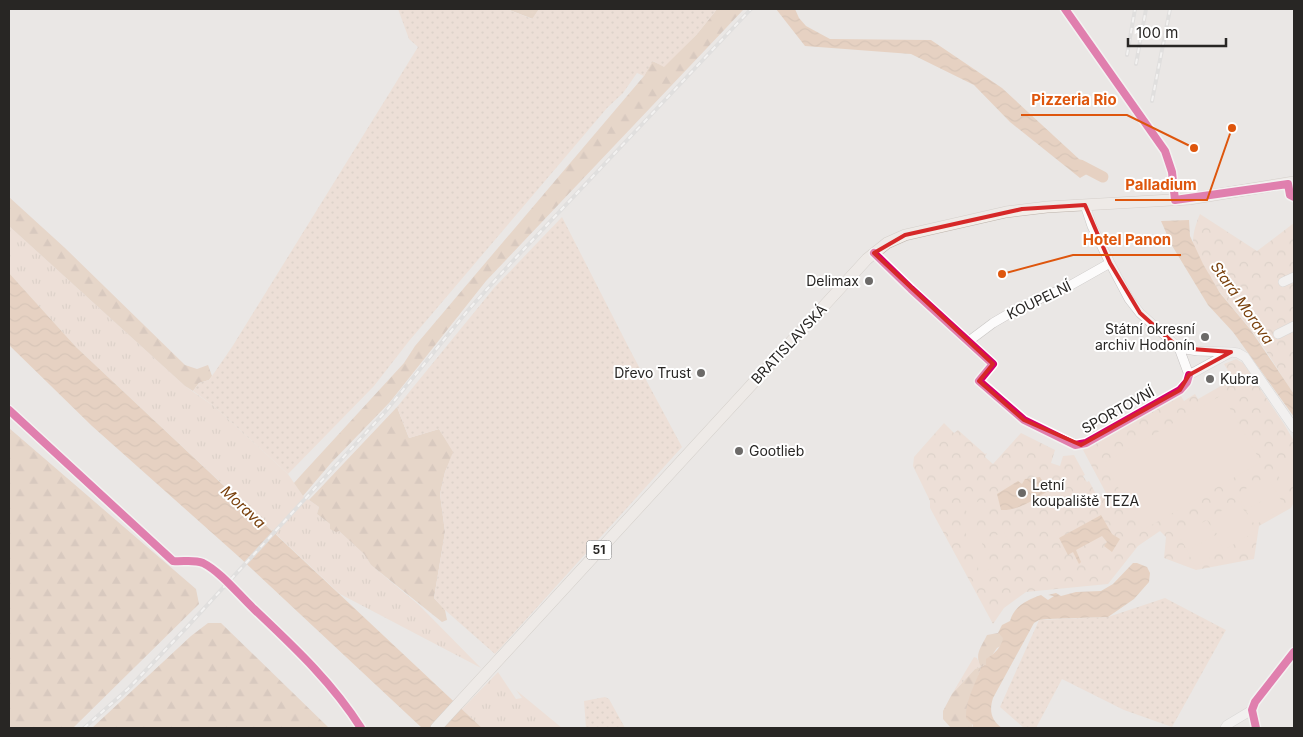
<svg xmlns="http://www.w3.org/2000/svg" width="1303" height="737" viewBox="0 0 1303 737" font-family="Inter,sans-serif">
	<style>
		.grass { fill: url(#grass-tufts) }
		.forest { fill: url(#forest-firs) }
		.park { fill: url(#park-crowns) }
		.garden { fill: url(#garden-dots) }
		.pitch { fill: #f1d6c5 }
		.water { fill: url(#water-waves) }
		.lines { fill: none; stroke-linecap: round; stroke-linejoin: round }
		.river { stroke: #e3b797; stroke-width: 11 }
		.minor-casing { stroke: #c7c4c3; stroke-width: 10 }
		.major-casing { stroke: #bcb2aa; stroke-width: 12 }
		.minor { stroke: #fcfbfb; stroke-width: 9 }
		.major { stroke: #f3eee9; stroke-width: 11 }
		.rail-casing { stroke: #d6d4d4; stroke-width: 4 }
		.rail { stroke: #fff; stroke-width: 2; stroke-dasharray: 5.5; stroke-linecap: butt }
		.cycleway-casing { stroke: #fff; stroke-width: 11 }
		.cycleway { stroke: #d6006c; stroke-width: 8 }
		.marked { fill: none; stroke: #d62828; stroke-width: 4; stroke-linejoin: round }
		.poi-dot { fill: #6c6a68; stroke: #fff; stroke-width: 2 }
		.labels { text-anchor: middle; stroke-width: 4; stroke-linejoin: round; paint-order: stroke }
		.shield { fill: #fff; stroke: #686766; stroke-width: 1 }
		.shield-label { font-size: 12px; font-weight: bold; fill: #282624 }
		.poi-label { font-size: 14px; fill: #282624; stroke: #fff; text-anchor: end }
		.street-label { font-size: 14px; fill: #282624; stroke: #fff }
		.water-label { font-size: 15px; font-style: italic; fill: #79400c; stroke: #fff }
		.leader { fill: none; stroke: #de560d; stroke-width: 2 }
		.callout-dot { fill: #de560d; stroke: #fff; stroke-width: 2 }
		.callout-label { font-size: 15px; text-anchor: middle; font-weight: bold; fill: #de560d; stroke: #fff; stroke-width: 4; stroke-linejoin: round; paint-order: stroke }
	</style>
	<defs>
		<pattern id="grass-tufts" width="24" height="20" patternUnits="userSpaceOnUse" patternTransform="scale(1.25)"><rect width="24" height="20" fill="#f1d6c5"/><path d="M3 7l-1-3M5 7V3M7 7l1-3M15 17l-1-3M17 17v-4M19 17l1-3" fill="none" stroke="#cfb8a9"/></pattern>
		<pattern id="forest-firs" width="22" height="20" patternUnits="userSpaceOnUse" patternTransform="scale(1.25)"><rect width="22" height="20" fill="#e3c0a7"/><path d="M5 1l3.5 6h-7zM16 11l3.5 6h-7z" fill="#c3a590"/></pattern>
		<pattern id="park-crowns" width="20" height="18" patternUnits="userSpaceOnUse" patternTransform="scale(1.25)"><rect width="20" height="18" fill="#f1d6c5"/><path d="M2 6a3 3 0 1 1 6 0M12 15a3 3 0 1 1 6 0" fill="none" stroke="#cfb8a9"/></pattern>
		<pattern id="garden-dots" width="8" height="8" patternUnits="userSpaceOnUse" patternTransform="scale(1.25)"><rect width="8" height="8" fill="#f1d6c5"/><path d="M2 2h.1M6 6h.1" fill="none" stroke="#cfb8a9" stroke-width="1.8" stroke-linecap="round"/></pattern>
		<pattern id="water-waves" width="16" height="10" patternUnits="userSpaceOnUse" patternTransform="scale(1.25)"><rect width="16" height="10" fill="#e3b797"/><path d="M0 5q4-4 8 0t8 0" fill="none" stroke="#c39d82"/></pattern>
	</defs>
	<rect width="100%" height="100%" fill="#eae7e5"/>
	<path class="grass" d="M9 226 185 386 215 407 288 474 303 496 319 507 317 514 339 531 364 554 371 565 419 605 481 668 340 594 76 347 9 273Z
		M974 657 977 658 981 667 975 669 952 694Z
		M498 672 516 699 522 698 516 690 562 728H482L462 709Z"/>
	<path class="forest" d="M507 9H539L533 19Z
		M717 9H744L486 281 390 402 331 463 303 496 294 483 302 474 404 363 415 346 464 288 644 76 652 61 664 66 697 34Z
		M9 197 65 248 185 365 197 369 208 365 212 376 209 380 199 383 193 391 185 386 9 226Z
		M397 407 409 438 439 429 454 452 445 472 440 494 445 532 434 598 445 610 447 620 442 622 371 565 364 554 339 531 336 532 330 529V524L317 514 319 507 309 500Z
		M9 428 196 589 199 604 73 728H9Z
		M208 623H221L329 728H92L191 636Z
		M998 633 1004 638 1001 646 997 648 986 664 981 667 976 683 972 728H951L943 719V711L952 694 975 669 981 667C974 654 981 648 987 635Z"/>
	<path class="park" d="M1200 214 1257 251 1294 223V394C1279 372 1265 348 1249 327 1229 303 1205 278 1194 248 1191 238 1196 223 1200 214Z
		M1236 359 1243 363 1284 424 1294 441V502L1291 508 1259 526 1254 559 1196 570 1164 558 1166 537 1160 531 1138 546 1108 584 1026 592 1004 608 993 624 930 508V501L913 466 914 457 944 423 954 433 958 430 985 454 987 453 985 457 993 464 1021 433 1055 450 1051 463 1060 466 1063 456 1074 455 1085 475 1083 476 1087 482 1089 481 1098 498 1106 493 1083 450 1181 396 1184 401 1195 394 1198 399 1233 379 1224 364Z"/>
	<path class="garden" d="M398 9H507L532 19 539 9H717L697 34 664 67 653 61 644 76 637 73 623 93 607 108 409 341 374 386 288 474 215 407 193 391 199 383 209 380 212 376 232 347 418 47 409 39Z
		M562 217 630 350 682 447 495 654 445 610 434 598 445 532 440 494 445 472 453 452 439 429 409 438 397 407 494 288Z
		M1165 598 1226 630 1172 727 1124 710 1062 679 1036 728H1024L1000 707 1039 620 1108 617Z
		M605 697 609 699 625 728H586L584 701Z"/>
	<path class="pitch" d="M1222 395 1261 462 1143 530 1104 463Z
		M1294 461V482L1285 487 1276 472Z
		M1267 476 1285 507 1255 525 1246 511 1269 497 1246 510 1237 494Z
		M981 500 987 509 971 519 965 509Z
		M1238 501 1247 515 1240 519 1247 515 1256 531 1226 549 1208 519Z
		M1207 520 1215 534 1187 550 1179 536Z
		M976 527 991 568 980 573 965 531Z
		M1004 532 1008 541 990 548 986 539Z
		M1216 535 1224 550 1195 566 1187 551Z"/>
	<path class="water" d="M776 9H795L799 18 806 26 830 39 931 40 1002 88 1092 171 1080 178 1010 122 974 85 911 54 805 46Z
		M1189 220 1190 236 1203 264 1220 293 1250 329 1294 394V417L1233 332 1208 305 1171 244 1161 221Z
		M9 273 76 347 482 728H422L238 556 92 426 9 345Z
		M1040 477 1048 491C1033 500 1018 511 1001 510L997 494 1018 481 1022 484 1025 479Z
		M1101 515 1112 534 1120 539 1112 552 1104 546 1107 542 1102 536 1076 550 1081 562 1079 564 1073 552 1068 555 1059 538Z
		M1133 563H1137L1147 567 1150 573 1149 582 1134 599 1108 617 1047 619 1039 620 1034 623 993 698C989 711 991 720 1002 728H972L973 725 966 718C965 700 976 684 981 667L986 664V659C993 655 1002 647 1003 638L998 633 1002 625 1010 621C1014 606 1027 600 1041 595L1048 600 1054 596 1048 595 1056 593 1061 596 1076 592 1101 591 1113 584Z"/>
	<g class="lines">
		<path class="river" d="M1080 165 1103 177"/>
		<g class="minor-casing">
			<path id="minor" d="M1065 9 1165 151 1172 172 1175 200
				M1085 205 1092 226 1110 263 1129 299 1140 313 1179 348 1198 351 1231 352 1238 353 1245 357 1294 428
				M874 253 911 289 993 364 979 381 1024 420 1075 445 1086 443 1180 390 1187 382 1189 375
				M1283 282 1294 277
				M1278 334 1294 326
				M969 341 993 323 1017 309 1071 285 1110 263
				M1179 348 1189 375
				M1189 375 1231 352
				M1225 728 1227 725 1252 710
				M1256 728 1252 710 1255 702 1294 652"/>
		</g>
		<g class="major-casing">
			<path id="major" d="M436 728 867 259 887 243 905 235 1006 212 1047 207 1189 199 1294 182"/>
		</g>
		<use href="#minor" class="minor"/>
		<use href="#major" class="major"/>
		<g class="rail-casing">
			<path id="rail" d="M1127 55 1135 9
				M1136 64 1146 9
				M1152 101 1170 9
				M84 728 128 689 187 627 385 412 469 309 510 264 751 9"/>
		</g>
		<use href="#rail" class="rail"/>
		<g class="cycleway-casing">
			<path id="cycleway" d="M1065 9 1165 151 1172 172 1175 200 1288 184 1290 195 1294 197
				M874 253 911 289 993 364 979 381 1024 420 1075 445 1086 443 1180 390 1187 382 1189 375
				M9 410 173 561C183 562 193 559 203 563 221 572 239 595 254 609 293 646 332 682 361 728
				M1256 728 1252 710 1255 702 1294 652"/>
		</g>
		<use href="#cycleway" class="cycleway"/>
	</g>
	<path d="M0 0H1303V737H0ZM1085 205 1110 263 1140 313 1179 348 1231 352 1189 375 1180 390 1081 445 1024 420 979 381 993 364 874 253 905 235 1022 209Z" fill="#eae7e5" fill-opacity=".55" fill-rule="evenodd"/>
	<path class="marked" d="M1085 205 1110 263 1140 313 1179 348 1231 352 1189 375 1180 390 1081 445 1024 420 979 381 993 364 874 253 905 235 1022 209Z"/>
	<g class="poi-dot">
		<circle cx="869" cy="281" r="5"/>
		<circle cx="1205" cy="337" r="5"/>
		<circle cx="701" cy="373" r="5"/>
		<circle cx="1210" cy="379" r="5"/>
		<circle cx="739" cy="451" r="5"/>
		<circle cx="1022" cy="493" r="5"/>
	</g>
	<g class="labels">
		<rect class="shield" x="586.5" y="540.5" width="25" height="19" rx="4"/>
		<g class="shield-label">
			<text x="599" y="554">51</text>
		</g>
		<g class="poi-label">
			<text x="859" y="286">Delimax</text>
			<text x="1195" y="334">Státní okresní<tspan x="1195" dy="16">archiv Hodonín</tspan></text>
			<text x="691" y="378">Dřevo Trust</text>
			<text x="1220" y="384" text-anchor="start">Kubra</text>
			<text x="749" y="456" text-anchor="start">Gootlieb</text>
			<text x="1032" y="490" text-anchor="start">Letní<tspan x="1032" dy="16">koupaliště TEZA</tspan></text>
		</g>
		<g class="street-label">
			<text transform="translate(1039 300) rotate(-26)" y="5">KOUPELNÍ</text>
			<text transform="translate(789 344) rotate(-47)" y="5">BRATISLAVSKÁ</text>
			<text transform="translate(1118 410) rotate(-29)" y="5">SPORTOVNÍ</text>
		</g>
		<g class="water-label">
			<text transform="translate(1242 303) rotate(55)" y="5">Stará Morava</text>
			<text transform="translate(243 507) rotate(43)" y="5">Morava</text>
		</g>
	</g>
	<path class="leader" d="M1194 148L1127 115H1021M1232 128L1207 200H1115M1002 274L1073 255H1181"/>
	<g class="callout-dot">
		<circle cx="1194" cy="148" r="5"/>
		<circle cx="1232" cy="128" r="5"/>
		<circle cx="1002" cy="274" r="5"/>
	</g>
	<g class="callout-label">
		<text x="1074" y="105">Pizzeria Rio</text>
		<text x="1161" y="190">Palladium</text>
		<text x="1127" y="245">Hotel Panon</text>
	</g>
	<rect width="1303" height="737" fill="none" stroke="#282624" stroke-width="20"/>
	<path d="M1128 38v8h98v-8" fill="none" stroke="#282624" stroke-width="2.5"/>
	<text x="1136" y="38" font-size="15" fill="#282624" stroke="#ffffff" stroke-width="4" paint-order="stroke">100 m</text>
</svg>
